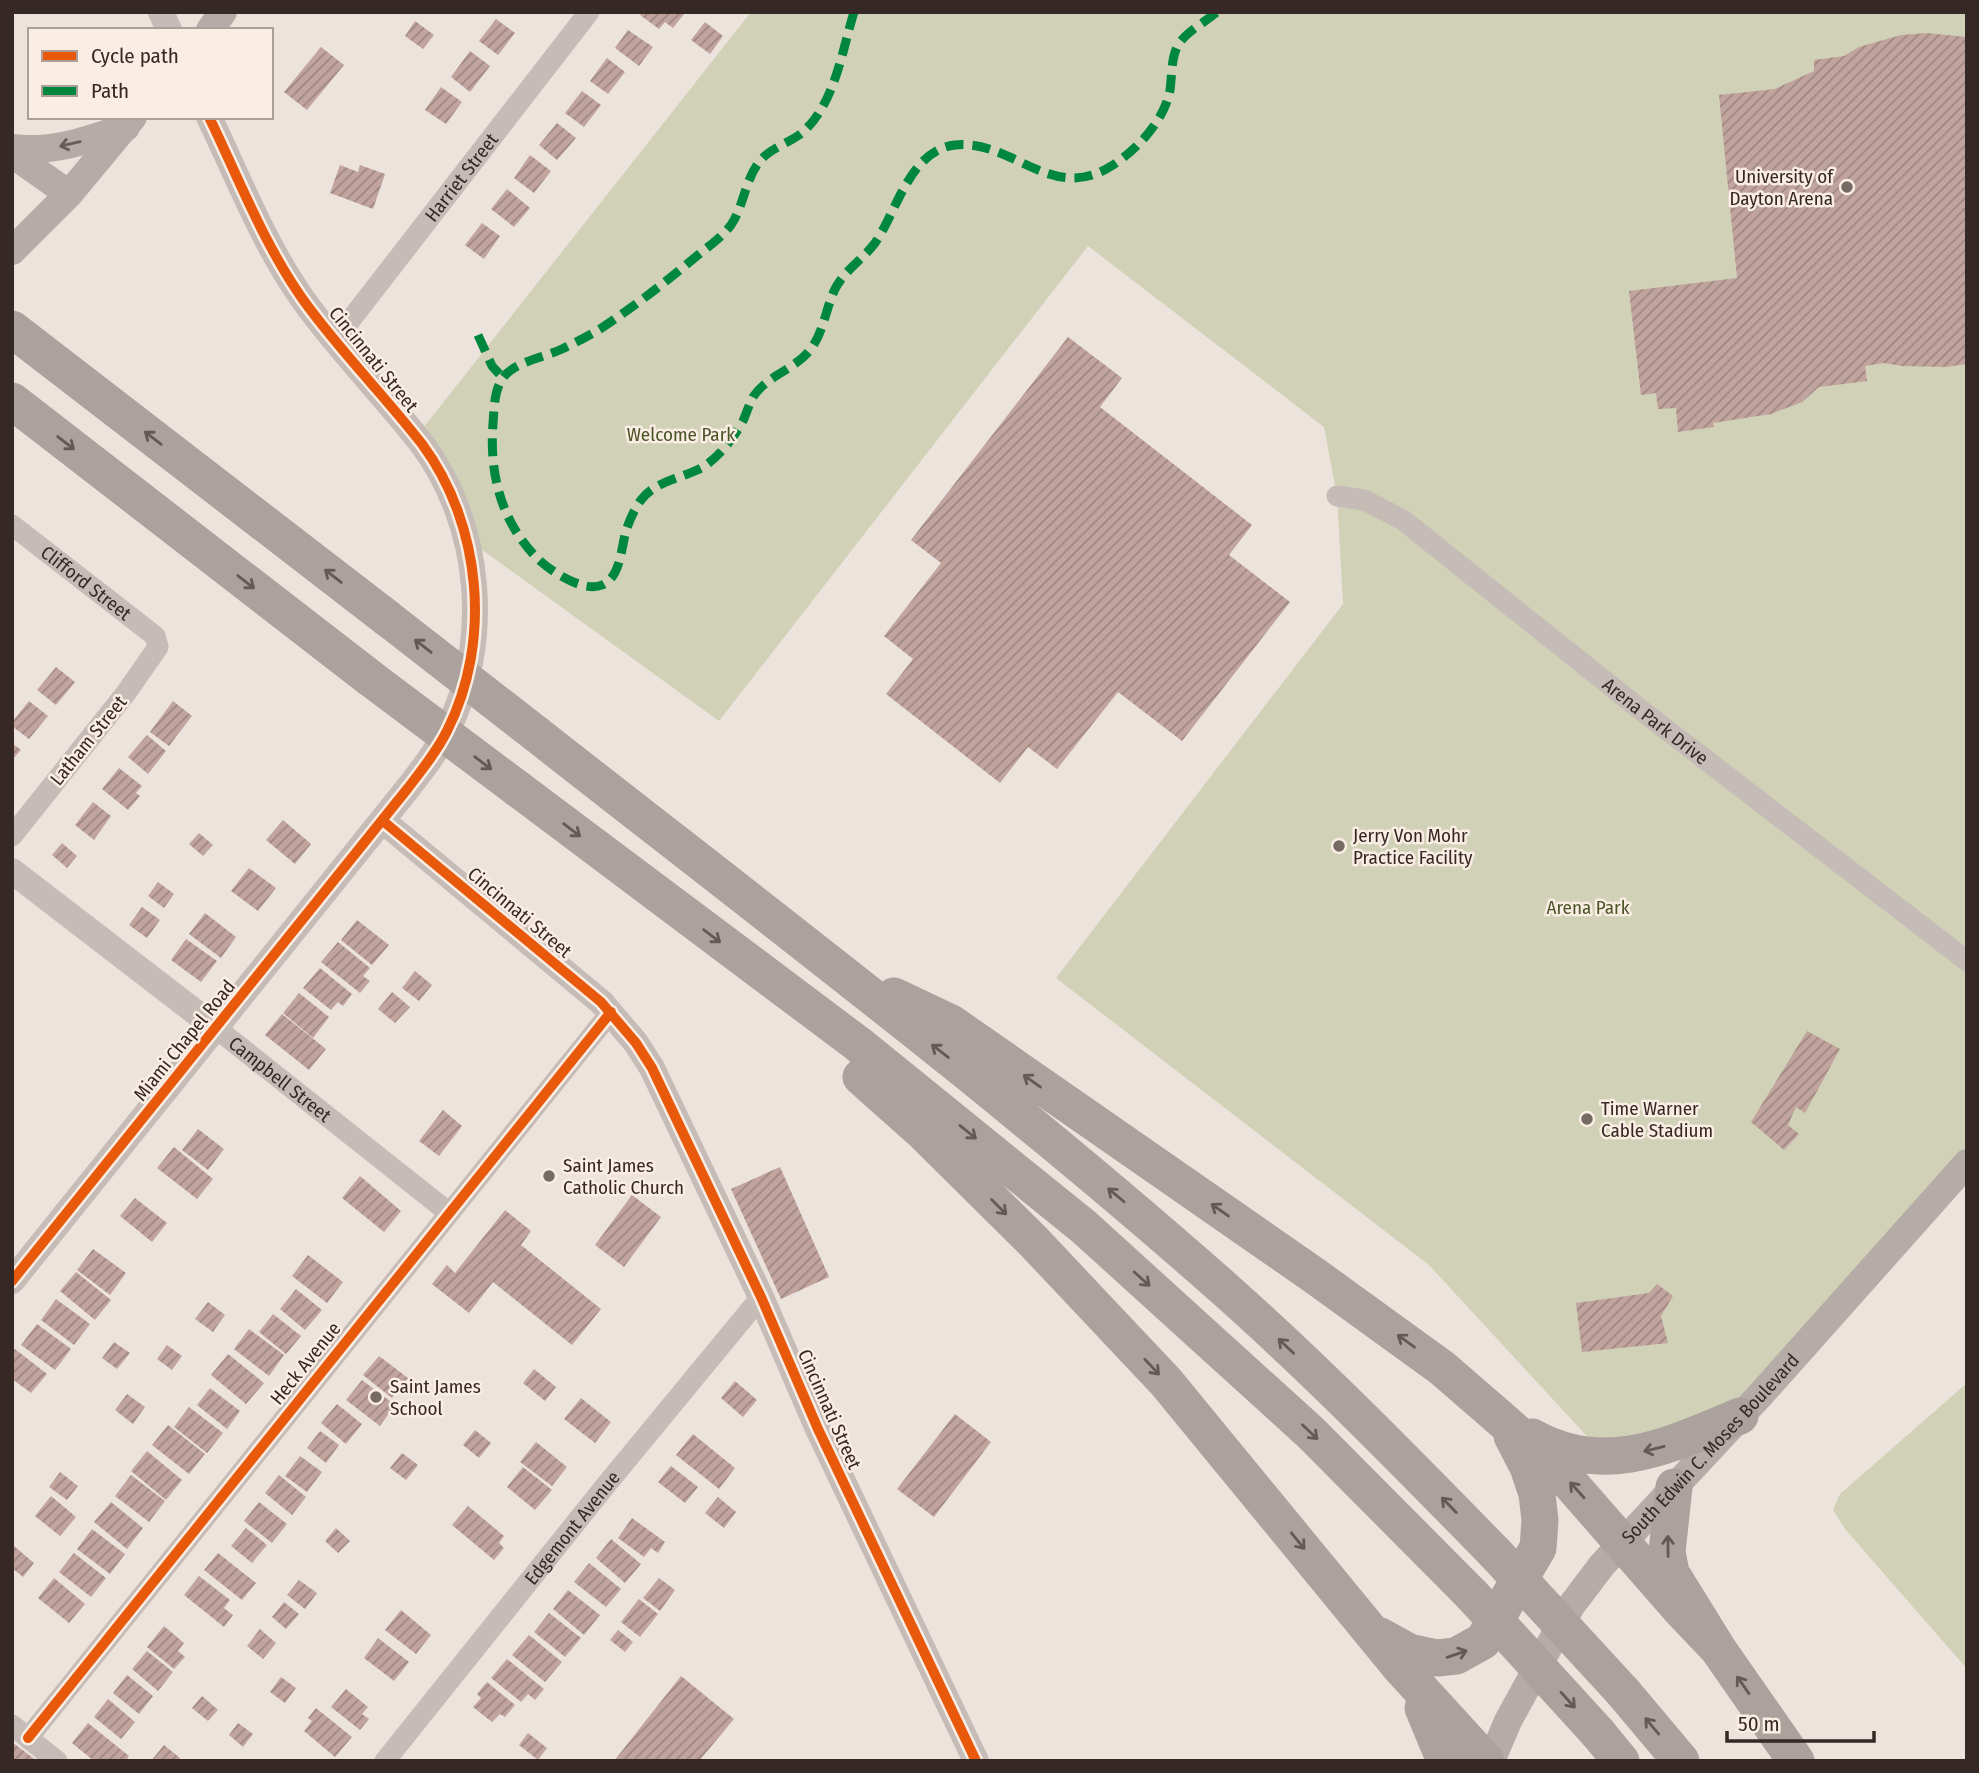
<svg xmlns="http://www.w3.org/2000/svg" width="1979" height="1773" viewBox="0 0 1979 1773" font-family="'Fira Sans Condensed',sans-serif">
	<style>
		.green { fill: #d0d1b6 }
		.building { fill: url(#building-hatch) }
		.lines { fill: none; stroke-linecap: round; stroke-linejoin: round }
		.minor { stroke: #c6bcb7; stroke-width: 21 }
		.tertiary { stroke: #c6bcb7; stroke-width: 26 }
		.secondary { stroke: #b6aca7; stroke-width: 28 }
		.motorway { stroke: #aca29d; stroke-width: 37 }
		.motorway-bridge { stroke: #aca29d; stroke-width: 37 }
		.quiet { stroke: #00873e; stroke-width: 9; stroke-dasharray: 18 9; stroke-linecap: butt }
		.cycleway-casing { stroke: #faede4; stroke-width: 15 }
		.cycleway { stroke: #e8590c; stroke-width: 10 }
		.oneway { stroke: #695d59 }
		.oneway2 { stroke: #655955 }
		.poi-dot { fill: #766a65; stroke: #faede4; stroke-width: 2.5 }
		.labels { text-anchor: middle; stroke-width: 5; stroke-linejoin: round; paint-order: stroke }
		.poi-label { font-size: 19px; fill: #362925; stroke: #faede4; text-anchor: start }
		.street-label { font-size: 19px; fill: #362925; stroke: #faede4 }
		.park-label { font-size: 19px; fill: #4b5628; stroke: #faede4 }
	</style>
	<defs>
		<pattern id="building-hatch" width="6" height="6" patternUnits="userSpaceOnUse" patternTransform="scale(1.75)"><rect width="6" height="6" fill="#c2a49e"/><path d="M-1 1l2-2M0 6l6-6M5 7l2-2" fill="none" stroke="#9e8681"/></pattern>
	</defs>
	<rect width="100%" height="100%" fill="#ede3dd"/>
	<path class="green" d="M751 12H1967V1163L1763 1392 1607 1458 1429 1265 1056 978 1343 604 1337 496 1324 427 1088 246 719 721 467 539 416 437Z
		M1967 1383V1669L1845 1529 1833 1510 1840 1494Z"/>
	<path class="building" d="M642 12H682L684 14 673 28 665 22 659 29 640 15Z
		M496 19 515 33 498 55 479 41Z
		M415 21 434 35 423 49 405 36Z
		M705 22 723 36 710 54 691 40Z
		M628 30 653 47 639 66 615 48Z
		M1927 33 1967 37V364L1946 367 1902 366 1884 363 1865 366 1867 381 1819 387 1802 402 1771 414 1713 423 1714 427 1678 432 1676 408 1658 409 1656 393 1641 395 1629 291 1737 278 1719 95 1775 89 1814 71V60L1844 56 1859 47 1901 35Z
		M321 47 344 65 307 110 284 92Z
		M470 51 490 66 470 92 451 77Z
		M607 58 625 72 608 94 590 81Z
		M441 87 462 102 446 124 425 110Z
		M582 91 601 105 584 127 565 113Z
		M557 123 576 138 557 160 539 145Z
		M530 155 551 171 534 193 514 178Z
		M340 165 358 172 360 165 385 174 373 209 330 193Z
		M507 189 530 208 514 227 491 209Z
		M482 223 500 236 484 259 465 245Z
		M1068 337 1122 378 1100 407 1252 525 1229 555 1290 602 1182 741 1118 692 1057 769 1028 747 1000 783 886 694 913 659 884 636 941 563 911 540Z
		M56 667 75 682 56 705 37 690Z
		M29 701 48 716 29 739 12 726V722Z
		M173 701 192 716 169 746 150 732Z
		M147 735 166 751 148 774 128 757Z
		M12 743 21 750 12 760Z
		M119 768 142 786 136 793 140 796 128 810 102 789Z
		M93 802 111 816 94 840 75 825Z
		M283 820 311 844 295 864 266 840Z
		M199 833 213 845 203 856 189 844Z
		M62 843 77 856 67 868 52 855Z
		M249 868 276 888 258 911 231 891Z
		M158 882 174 894 164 908 148 896Z
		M142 907 160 920 147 938 129 925Z
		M205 913 236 937 221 958 189 934Z
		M357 920 389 945 372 965 341 940Z
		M186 939 217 961 201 982 171 960Z
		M338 942 370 968 363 976 370 981 360 993 321 962Z
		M320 968 352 994 343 1006 338 1002 331 1010 303 988Z
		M415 971 432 985 419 1001 402 988Z
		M392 992 410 1007 395 1023 378 1009Z
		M299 993 329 1017 313 1038 283 1013Z
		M282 1014 326 1049 309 1070 265 1035Z
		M1807 1031 1840 1049 1805 1113 1796 1107 1788 1125 1799 1134 1784 1150 1751 1122Z
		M443 1110 462 1126 439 1156 419 1141Z
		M198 1129 224 1149 208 1170 182 1150Z
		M174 1147 213 1179 197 1199 157 1168Z
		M780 1167 829 1277 781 1299 731 1189Z
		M360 1176 401 1211 384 1232 342 1198Z
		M632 1195 661 1217 624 1267 595 1245Z
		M135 1198 167 1223 152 1242 120 1216Z
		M505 1210 531 1231 521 1245 601 1309 572 1345 493 1282 469 1313 432 1284 447 1265 455 1273Z
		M93 1249 126 1273 110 1295 77 1270Z
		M308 1255 343 1282 327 1303 292 1276Z
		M76 1272 111 1300 95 1320 60 1291Z
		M1657 1284 1673 1296 1661 1316 1668 1343 1582 1352 1576 1303 1649 1293Z
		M296 1289 322 1310 305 1330 280 1309Z
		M56 1299 90 1324 74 1345 41 1320Z
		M208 1302 225 1315 213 1332 195 1319Z
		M273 1314 301 1336 286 1354 259 1332Z
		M37 1324 71 1349 55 1370 21 1345Z
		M249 1329 284 1355 269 1376 234 1349Z
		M114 1342 130 1353 117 1369 102 1358Z
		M167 1345 182 1356 172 1370 157 1359Z
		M15 1349 47 1374 31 1393 12 1379V1352Z
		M228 1354 264 1383 246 1404 211 1375Z
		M379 1356 408 1378 392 1398 363 1375Z
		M534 1369 556 1387 545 1401 523 1383Z
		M362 1380 395 1405 380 1426 346 1400Z
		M735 1381 757 1400 743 1417 721 1398Z
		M210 1388 240 1411 227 1429 197 1405Z
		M127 1394 145 1407 133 1424 115 1410Z
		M581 1398 611 1422 595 1443 564 1419Z
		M337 1404 362 1424 346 1444 321 1423Z
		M189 1407 223 1433 207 1453 174 1427Z
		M955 1414 991 1442 934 1517 897 1489Z
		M168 1425 205 1454 189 1474 152 1445Z
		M475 1430 491 1443 479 1458 463 1445Z
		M320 1431 339 1445 326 1463 307 1448Z
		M693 1434 735 1468 719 1489 676 1455Z
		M536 1442 567 1467 552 1486 520 1462Z
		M147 1451 182 1480 166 1500 131 1471Z
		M402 1453 418 1465 406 1480 390 1468Z
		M300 1456 322 1472 307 1492 285 1476Z
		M671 1466 698 1487 685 1503 658 1482Z
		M523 1467 552 1490 535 1510 507 1487Z
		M60 1472 78 1486 67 1500 49 1487Z
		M131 1475 165 1501 149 1522 115 1496Z
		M279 1475 306 1497 292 1515 265 1493Z
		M51 1496 76 1517 60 1536 35 1516Z
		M718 1497 736 1512 724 1528 705 1513Z
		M111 1502 143 1528 127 1549 94 1522Z
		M259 1502 287 1524 272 1543 244 1521Z
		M468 1506 504 1536 499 1543 504 1548 494 1560 452 1525Z
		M632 1518 665 1542 658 1553 651 1548 644 1557 618 1538Z
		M246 1528 267 1545 252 1563 231 1546Z
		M336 1528 350 1541 338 1553 325 1541Z
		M92 1529 125 1554 110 1574 77 1549Z
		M611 1539 641 1564 625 1583 596 1558Z
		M14 1546 34 1563 23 1577 12 1568Z
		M74 1553 106 1578 91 1597 59 1572Z
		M218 1553 256 1583 242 1600 204 1570Z
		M589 1563 621 1589 606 1607 574 1582Z
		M199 1576 230 1600 224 1608 233 1615 224 1627 184 1595Z
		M54 1578 85 1604 69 1623 38 1598Z
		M659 1578 675 1590 660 1611 643 1598Z
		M299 1580 317 1593 305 1609 287 1595Z
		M568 1590 600 1615 584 1635 553 1609Z
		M639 1599 658 1614 640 1637 621 1622Z
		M284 1602 299 1614 286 1629 272 1617Z
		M401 1610 431 1635 416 1654 385 1630Z
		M549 1613 581 1638 565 1657 534 1632Z
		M164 1626 184 1643 178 1651 185 1657 174 1669 147 1647Z
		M260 1629 276 1643 263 1659 247 1646Z
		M618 1630 633 1642 625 1652 610 1640Z
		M529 1635 562 1662 545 1682 512 1655Z
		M378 1638 409 1662 394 1681 364 1658Z
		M147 1651 173 1672 158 1691 132 1669Z
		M507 1659 544 1689 535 1700 528 1694 521 1702 491 1678Z
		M127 1675 153 1696 139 1714 113 1693Z
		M681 1676 734 1719 699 1761H614Z
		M281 1677 296 1688 285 1703 270 1692Z
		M487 1682 515 1705 505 1717 500 1714 492 1722 473 1707 481 1698 477 1694Z
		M346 1689 368 1707 362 1714 369 1719 360 1730 331 1707Z
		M202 1696 218 1710 208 1721 192 1708Z
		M108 1699 135 1722 121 1739 94 1717Z
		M316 1708 352 1737 335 1757 304 1731 312 1721 308 1718Z
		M88 1723 129 1756 126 1761H94L72 1743Z
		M238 1723 253 1734 243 1747 229 1735Z
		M528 1733 547 1748 538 1760 519 1745Z
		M12 1742 37 1761H12Z
		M164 1745 180 1758 178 1761H151Z"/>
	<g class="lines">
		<g class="minor">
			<path id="s1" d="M335 340 589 12"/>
			<path id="s2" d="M1337 496 1364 500 1403 520 1641 710 1967 961"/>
			<path id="s3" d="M12 525 155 636 158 647 126 693 12 836"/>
			<path id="s4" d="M216 1028 448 1212"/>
			<path d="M12 1725 57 1761"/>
			<path d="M28 1738 611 1012"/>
			<path id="s5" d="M385 1761 606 1485 761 1297"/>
		</g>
		<path class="tertiary" d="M161 12 169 30
			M383 821 601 1002 636 1043 652 1068 761 1297 818 1429 976 1761
			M12 871 216 1028
			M12 1281 408 788C422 770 437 751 447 731 492 642 482 525 422 444 384 395 340 351 304 301 264 245 239 179 209 117"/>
		<g class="secondary">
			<path d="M210 30 223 12"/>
			<path d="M12 148C53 153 88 140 126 127"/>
			<path d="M12 154 69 194"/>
			<path d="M12 251 69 194 133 117"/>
			<path id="s6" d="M1491 1761 1508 1721 1571 1606 1602 1565 1763 1392 1967 1163"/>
		</g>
		<path class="motorway" d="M12 329 387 618
			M12 401 370 678
			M535 733C768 916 1006 1095 1228 1292 1321 1375 1409 1465 1496 1554
			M518 789 858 1044 1084 1227 1311 1433 1472 1595
			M894 996 951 1023 1315 1276 1442 1368 1555 1466 1681 1610 1718 1649
			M861 1077 925 1134 1034 1242 1166 1382 1400 1667 1486 1761
			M1532 1437C1606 1478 1670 1445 1740 1416
			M1674 1487 1667 1552 1671 1573 1718 1649 1796 1761
			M1380 1636 1409 1652 1437 1658 1456 1656 1483 1641 1538 1548 1540 1520 1537 1494 1528 1467 1512 1436
			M1623 1692 1681 1761
			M1423 1708 1445 1761
			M1598 1733 1621 1761"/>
		<path class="motorway-bridge" d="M387 618 535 733
			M370 678 518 789
			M1496 1554 1623 1692
			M1472 1595 1598 1733"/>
		<path class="quiet" d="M854 12C842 51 835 103 803 132 790 143 770 148 760 161 745 179 744 206 731 225 722 237 709 246 698 255 667 281 635 306 600 329 588 336 575 343 562 349 543 358 511 362 501 381 494 393 494 410 493 424 489 475 502 524 539 560 552 572 584 593 602 585 621 577 621 548 626 531 629 521 635 508 641 500 655 481 683 478 703 467 719 457 734 438 743 421 746 414 749 405 753 397 768 374 798 369 813 346 824 329 826 308 835 289 844 271 863 259 875 243 897 211 910 150 955 145 1014 139 1051 205 1113 165 1138 149 1165 119 1170 90 1172 76 1171 60 1177 47 1185 32 1204 23 1217 12
			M478 335 492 366 502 377"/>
		<g class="cycleway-casing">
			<path id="cycleway" d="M383 821 601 1002 636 1043 652 1068 761 1297 818 1429 976 1761
				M12 1281 408 788C422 770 437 751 447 731 492 642 482 525 422 444 384 395 340 351 304 301 264 245 239 179 209 117
				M28 1738 611 1012"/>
		</g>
		<use href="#cycleway" class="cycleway"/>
	</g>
	<defs><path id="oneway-shaft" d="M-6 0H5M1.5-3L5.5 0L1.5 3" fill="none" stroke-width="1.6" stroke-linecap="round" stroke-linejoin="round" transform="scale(1.75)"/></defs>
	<use class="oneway" href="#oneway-shaft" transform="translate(70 144) rotate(167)"/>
	<g class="oneway2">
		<use href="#oneway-shaft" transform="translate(153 438) rotate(-142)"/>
		<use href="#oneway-shaft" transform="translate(66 443) rotate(38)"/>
		<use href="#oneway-shaft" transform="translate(333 576) rotate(-142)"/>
		<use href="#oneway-shaft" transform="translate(246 582) rotate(38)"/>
		<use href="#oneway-shaft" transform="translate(423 646) rotate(-142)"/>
		<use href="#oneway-shaft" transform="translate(483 763) rotate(37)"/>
		<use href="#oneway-shaft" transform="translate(572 830) rotate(37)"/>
		<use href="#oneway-shaft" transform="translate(712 936) rotate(37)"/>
		<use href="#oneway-shaft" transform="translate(940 1051) rotate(-142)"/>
		<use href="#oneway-shaft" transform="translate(1032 1081) rotate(-145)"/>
		<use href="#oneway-shaft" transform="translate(968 1132) rotate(39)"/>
		<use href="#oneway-shaft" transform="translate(1116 1195) rotate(-140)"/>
		<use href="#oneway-shaft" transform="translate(999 1207) rotate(45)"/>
		<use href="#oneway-shaft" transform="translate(1220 1210) rotate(-145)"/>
		<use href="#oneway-shaft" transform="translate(1142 1279) rotate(42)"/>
		<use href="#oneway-shaft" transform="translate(1406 1341) rotate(-144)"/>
		<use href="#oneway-shaft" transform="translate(1286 1346) rotate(-136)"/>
		<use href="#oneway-shaft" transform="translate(1152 1367) rotate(47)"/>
		<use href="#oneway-shaft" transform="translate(1310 1432) rotate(44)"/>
		<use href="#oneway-shaft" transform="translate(1654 1449) rotate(166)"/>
		<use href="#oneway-shaft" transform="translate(1577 1490) rotate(-132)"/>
		<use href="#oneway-shaft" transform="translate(1449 1505) rotate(-134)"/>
		<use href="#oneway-shaft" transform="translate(1298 1541) rotate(51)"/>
		<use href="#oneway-shaft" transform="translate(1668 1546) rotate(-91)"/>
		<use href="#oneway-shaft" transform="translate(1457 1654) rotate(-19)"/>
		<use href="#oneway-shaft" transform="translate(1743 1685) rotate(-125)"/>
		<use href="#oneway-shaft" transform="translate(1568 1700) rotate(48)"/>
		<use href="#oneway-shaft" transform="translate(1652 1726) rotate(-130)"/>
	</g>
	<g class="poi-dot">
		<circle cx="1847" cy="187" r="7"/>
		<circle cx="1339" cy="846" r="7"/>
		<circle cx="1587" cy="1119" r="7"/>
		<circle cx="549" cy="1176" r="7"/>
		<circle cx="376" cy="1397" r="7"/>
	</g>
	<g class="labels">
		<g class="poi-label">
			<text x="1833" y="183" text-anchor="end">University of<tspan x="1833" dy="22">Dayton Arena</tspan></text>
			<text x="1353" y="842">Jerry Von Mohr<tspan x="1353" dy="22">Practice Facility</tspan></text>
			<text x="1601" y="1115">Time Warner<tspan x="1601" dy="22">Cable Stadium</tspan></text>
			<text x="563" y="1172">Saint James<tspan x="563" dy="22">Catholic Church</tspan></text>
			<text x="390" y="1393">Saint James<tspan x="390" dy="22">School</tspan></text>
		</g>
		<g class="street-label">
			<text dy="7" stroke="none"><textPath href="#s1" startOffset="206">Harriet Street</textPath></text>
			<text transform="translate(374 359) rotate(51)" y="7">Cincinnati Street</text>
			<text dy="7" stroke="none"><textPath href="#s3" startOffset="94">Clifford Street</textPath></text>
			<text dy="7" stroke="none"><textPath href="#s2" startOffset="394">Arena Park Drive</textPath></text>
			<text transform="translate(88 740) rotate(-51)" y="7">Latham Street</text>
			<text transform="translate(520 912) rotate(40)" y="7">Cincinnati Street</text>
			<text transform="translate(184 1040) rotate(-51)" y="7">Miami Chapel Road</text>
			<text dy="7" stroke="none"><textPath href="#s4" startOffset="82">Campbell Street</textPath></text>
			<text transform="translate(305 1363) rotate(-51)" y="7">Heck Avenue</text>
			<text transform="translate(830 1409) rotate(66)" y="7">Cincinnati Street</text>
			<text dy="7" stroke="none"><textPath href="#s6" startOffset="385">South Edwin C. Moses Boulevard</textPath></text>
			<text dy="7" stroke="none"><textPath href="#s5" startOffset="299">Edgemont Avenue</textPath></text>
		</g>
		<g class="park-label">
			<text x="681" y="441">Welcome Park</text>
			<text x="1588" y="914">Arena Park</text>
		</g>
	</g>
	<rect width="1979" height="1773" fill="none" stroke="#362925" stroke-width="28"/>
	<rect x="28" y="28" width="245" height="91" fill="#faede4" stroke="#ac9f98" stroke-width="2"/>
	<rect x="42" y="51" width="35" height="10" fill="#e8590c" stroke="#ac9f98" stroke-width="2"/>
	<text x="91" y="63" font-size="21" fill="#362925">Cycle path</text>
	<rect x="42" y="86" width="35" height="10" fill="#00873e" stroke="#ac9f98" stroke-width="2"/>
	<text x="91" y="98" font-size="21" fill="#362925">Path</text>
	<path d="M1727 1731v10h147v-10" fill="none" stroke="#362925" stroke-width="3.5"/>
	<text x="1738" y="1731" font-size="21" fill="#362925" stroke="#faede4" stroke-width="5" paint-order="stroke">50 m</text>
</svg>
